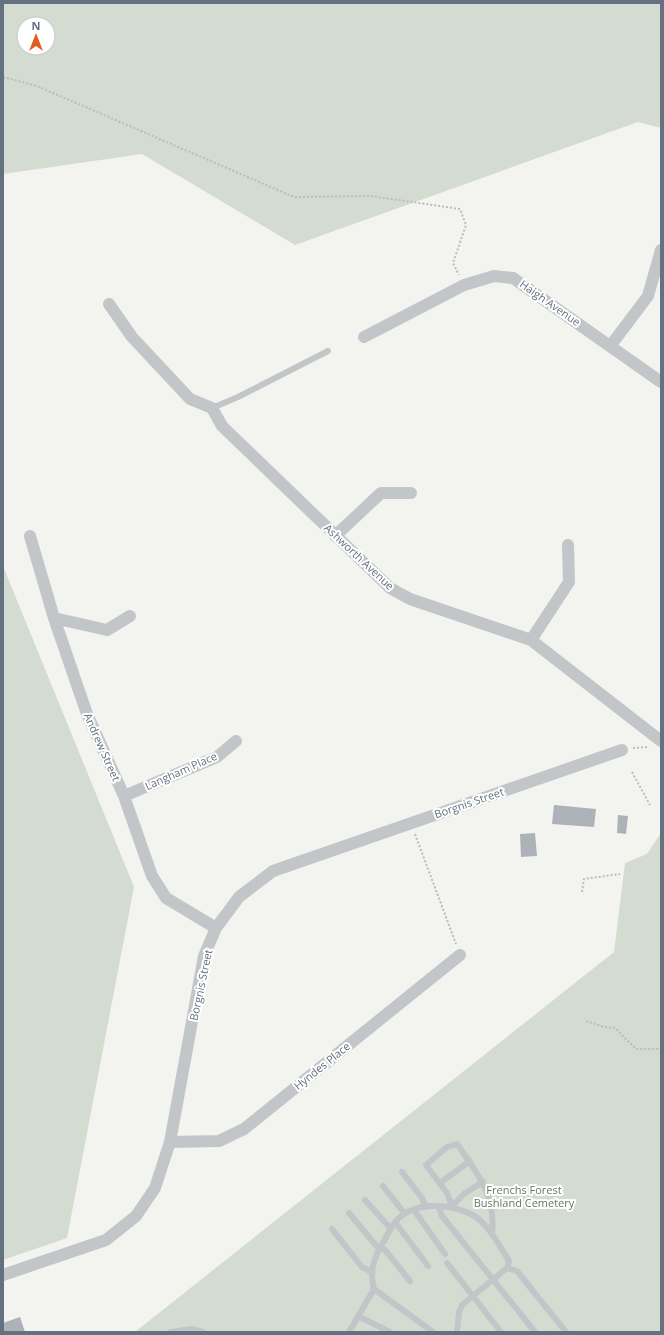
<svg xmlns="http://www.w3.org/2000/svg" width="664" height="1335" viewBox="0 0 664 1335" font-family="'Open Sans',sans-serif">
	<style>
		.green { fill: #d4dbd0; fill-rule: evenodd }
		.building { fill: #acb2b7 }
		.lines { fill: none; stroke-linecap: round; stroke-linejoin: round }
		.path { stroke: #babcbe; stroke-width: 2; stroke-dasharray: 2 2; stroke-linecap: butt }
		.service { stroke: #c3c6c9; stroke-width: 6 }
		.minor { stroke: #c3c6c9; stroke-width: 12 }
		.labels { text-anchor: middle; stroke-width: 4; stroke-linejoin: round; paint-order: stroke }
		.street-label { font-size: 11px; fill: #637180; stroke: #fff }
		.park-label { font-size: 11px; fill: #647861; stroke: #fff }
	</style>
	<rect width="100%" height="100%" fill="#f3f4ef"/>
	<path class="green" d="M3 3H661V128L638 122 295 245 142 154 3 174ZM24 24H48V48H24Z
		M3 566 134 887 67 1238 3 1260Z
		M661 833V1332H135L614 952 625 863 647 854Z"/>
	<path class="building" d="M554 805 596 809 594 827 552 824Z
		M618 815 628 816 626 834 617 833Z
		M535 833 537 856 521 857 520 834Z
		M20 1317 25 1332H3V1323Z"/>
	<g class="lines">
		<path class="path" d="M3 77 37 86 294 197 371 196 460 209 466 225 453 263 459 275
			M633 748 649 747
			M632 772 650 805
			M415 834 456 944
			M582 892 584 879 620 874
			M660 945 661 944
			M586 1021 604 1027 615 1028 636 1049H661"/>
		<path class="service" d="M212 408 238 397 328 351
			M402 1172 422 1198 426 1207
			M483 1182 465 1193 452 1206 447 1193 426 1165 447 1147 457 1144C478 1174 496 1196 492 1234
			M440 1183 470 1161
			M383 1186 405 1214
			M365 1200 391 1229
			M438 1206 442 1216 535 1332
			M414 1210 445 1254
			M349 1213 379 1249
			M395 1222 428 1266
			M332 1229 362 1267 372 1272
			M380 1247 385 1250 410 1281
			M447 1263 501 1332
			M507 1268 517 1271 566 1332
			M374 1289 433 1332
			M358 1316 390 1332
			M171 1332 192 1329 203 1332
			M349 1332 374 1289C369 1271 374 1257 384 1241 387 1235 391 1228 395 1222 413 1201 448 1203 471 1214 488 1223 499 1245 509 1261L507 1268 462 1305 459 1312 457 1332"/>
		<path class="minor" d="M109 304 132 337 190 399 212 408 222 426 390 588 410 599 531 640 661 741
			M364 337 464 285 494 276 513 278 661 382
			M611 345 648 296 661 250
			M30 536 54 618 87 714 124 796 152 876 166 898 216 928
			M335 536 381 493H411
			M54 618 107 630 130 616
			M531 640 569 582 568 545
			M124 796 217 757 236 741
			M170 1142 219 1141 244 1129 460 955
			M3 1275 106 1240 136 1216 155 1188 170 1142 204 956 216 928 239 897 273 871 622 750"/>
	</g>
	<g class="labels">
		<g class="street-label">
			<text transform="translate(550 303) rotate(35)" y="4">Haigh Avenue</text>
			<text transform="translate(359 557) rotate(43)" y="4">Ashworth Avenue</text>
			<text transform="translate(102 747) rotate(66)" y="4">Andrew Street</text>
			<text transform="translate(181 771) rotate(-24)" y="4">Langham Place</text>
			<text transform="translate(469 803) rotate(-19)" y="4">Borgnis Street</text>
			<text transform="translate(201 985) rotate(-78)" y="4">Borgnis Street</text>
			<text transform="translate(322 1066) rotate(-39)" y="4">Hyndes Place</text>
		</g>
		<g class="park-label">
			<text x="524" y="1194">Frenchs Forest<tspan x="524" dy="13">Bushland Cemetery</tspan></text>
		</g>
	</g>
	<rect width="664" height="1335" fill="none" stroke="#637180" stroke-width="8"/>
	<g transform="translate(36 36)"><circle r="19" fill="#ffffff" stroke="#c1c6cc"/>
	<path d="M0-3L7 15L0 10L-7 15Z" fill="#e25c21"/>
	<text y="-6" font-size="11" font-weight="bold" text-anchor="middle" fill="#637180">N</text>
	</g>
</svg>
